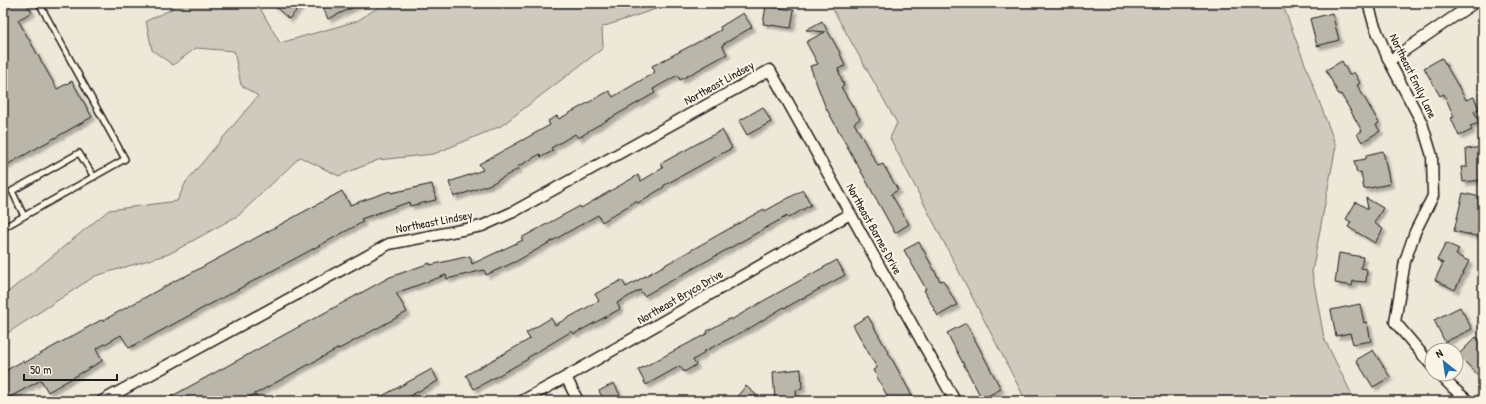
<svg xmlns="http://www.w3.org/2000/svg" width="1486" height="404" viewBox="0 0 1486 404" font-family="'Patrick Hand',sans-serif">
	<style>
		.green { fill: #cfcabd; stroke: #76736c }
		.building { fill: #bab6aa; stroke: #1c1c1c; filter: url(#shadow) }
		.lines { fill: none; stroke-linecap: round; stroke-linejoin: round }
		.lane-casing { stroke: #1c1c1c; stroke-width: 8 }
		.street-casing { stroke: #1c1c1c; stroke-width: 13 }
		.lane { stroke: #fcf5e5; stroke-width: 5 }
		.street { stroke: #fcf5e5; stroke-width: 10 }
		.labels { text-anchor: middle; stroke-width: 4; stroke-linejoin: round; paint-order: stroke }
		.street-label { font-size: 12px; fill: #1c1c1c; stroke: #fcf5e5 }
	</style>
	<defs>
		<filter id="shadow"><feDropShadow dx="3.5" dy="3.5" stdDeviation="1" flood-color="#0004"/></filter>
	</defs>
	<rect width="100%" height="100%" fill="#eee8d9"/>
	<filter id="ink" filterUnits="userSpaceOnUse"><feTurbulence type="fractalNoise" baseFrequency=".025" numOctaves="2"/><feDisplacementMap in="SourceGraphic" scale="8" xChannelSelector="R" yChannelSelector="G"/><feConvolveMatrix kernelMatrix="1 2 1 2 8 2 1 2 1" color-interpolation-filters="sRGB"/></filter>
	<g filter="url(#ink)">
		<path class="green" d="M171 3H257L280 43 357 21 385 3H674L602 27 603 48 501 126 434 154 378 160 339 176 300 157 239 215 169 254 95 276 3 336V296L109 210 177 201 186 182 258 96 241 85 234 51 196 48 173 65 152 50 146 21 172 9Z
			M826 3H1282L1336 146 1312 272 1324 338 1355 401H1026L890 138 897 123 831 6Z"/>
		<path class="building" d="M3 3H26L32 12 18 20 57 89 72 81 92 117 3 167Z
			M271 3H303L289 19Z
			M321 3H362L328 19Z
			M766 6 794 10 791 28 763 24Z
			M743 13 752 27 722 45 727 54 680 80 678 75 653 89 655 93 588 131V132L578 138 575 134 551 148 553 151 541 157 540 154 517 167 518 169 491 184 454 197 449 182 483 170 479 164 550 125 548 121 557 116 559 119 609 91 613 97 655 72 652 66 721 30 720 27Z
			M1332 13 1339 40 1317 46 1310 19Z
			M822 21 839 51 845 66 838 69 844 86 841 87 860 119 854 123 878 166 883 164 898 190 891 194 909 224 895 233 825 106 810 66 818 64 806 42 825 32 806 30Z
			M1442 58 1466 100 1474 97 1479 109 1474 111 1479 123 1470 126 1472 130 1459 136 1451 118 1454 117 1444 94 1440 96 1424 68Z
			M1342 61 1349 75 1354 72 1360 83 1357 85 1379 123 1376 125 1380 131 1362 142 1357 134 1362 131 1341 94 1339 95 1326 70Z
			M763 107 771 122 747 135 739 121Z
			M722 130 732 148 663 186 664 187 638 203 636 201 602 222 598 215 517 261 486 275 484 270 447 279 446 275 396 293 407 312 339 349V348L242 401H163L390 277 430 263V265L470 256 472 264 523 240 521 238 580 206 581 208 638 175 641 181 663 168 660 164Z
			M1483 147V180L1463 182 1461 167H1467L1466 149Z
			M1383 151 1390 184 1364 189 1361 172 1357 173 1354 161 1366 159V155Z
			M432 184 436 200 410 206 409 202 361 219 363 222 129 348 121 335 96 349 102 361 48 392 41 380 8 398 3 388V372L23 361 24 363 101 320 102 321 182 277V278L342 191 350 205 390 191 391 193Z
			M803 190 811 205 788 218 787 216 644 296 640 290 617 303 620 309 574 334 572 331 527 358 528 359 474 389 466 375 530 339 526 333 551 318 555 325 599 301 595 294 622 280 626 287 764 209 765 211Z
			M1463 193 1480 197 1478 204 1483 206V224L1480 237 1454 231Z
			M1366 198 1383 208 1374 223 1383 229 1375 243 1348 227 1351 222 1346 219 1356 202 1368 209Z
			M919 242 940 281 943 280 957 305 938 316 924 290 926 289 904 250Z
			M1446 243 1459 249 1456 255 1469 261 1455 290 1435 280 1443 263 1437 260Z
			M1339 253 1363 257 1361 268 1367 269 1366 282 1353 281 1352 286 1335 283Z
			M837 260 845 275 785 308 784 307 750 328 703 352V354L693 360 696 365 684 372 680 366 646 385 638 370 708 333 707 331 731 318V320L765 300Z
			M1360 304 1364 323 1367 322 1371 341 1353 344 1350 333 1336 336 1331 310Z
			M1460 307 1472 329 1445 342 1434 320Z
			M868 316 909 390 914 401H890L873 370 877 368 853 325Z
			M966 323 1001 389 982 399 947 333Z
			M1476 337 1483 343V380L1458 355Z
			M1373 350 1390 377 1373 387 1356 360Z
			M432 369 438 381 400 401H373Z
			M801 369 802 389 796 390 797 399 775 401 773 372Z
			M614 383 623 401H604L599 391Z
			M746 386 763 401H733Z"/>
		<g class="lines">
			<g class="lane-casing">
				<path id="lane" d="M24 216 12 191 79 153 94 177
					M3 228 125 159 39 3"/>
			</g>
			<g class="street-casing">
				<path id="street" d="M1368 3 1374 24 1389 61 1422 123 1432 156 1433 196 1415 232 1405 261 1395 322 1432 366
					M1389 61 1474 3
					M1439 374 1453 388 1468 401
					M566 377 578 401
					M102 401 389 244 482 226 513 212 770 70 955 401
					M522 401 566 377 850 214"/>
			</g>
			<use href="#lane" class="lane"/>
			<use href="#street" class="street"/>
		</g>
	</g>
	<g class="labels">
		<g class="street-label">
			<text transform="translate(1413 76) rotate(64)" y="4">Northeast Emily Lane</text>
			<text transform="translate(719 83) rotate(-29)" y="4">Northeast Lindsey</text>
			<text transform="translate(434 222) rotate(-11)" y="4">Northeast Lindsey</text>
			<text transform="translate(874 229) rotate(61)" y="4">Northeast Barnes Drive</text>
			<text transform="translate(680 297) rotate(-30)" y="4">Northeast Bryco Drive</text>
		</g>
	</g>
	<rect width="1486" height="404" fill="none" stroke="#fcf5e5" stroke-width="16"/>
	<rect x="8" y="8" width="1470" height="388" fill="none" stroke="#1c1c1c" stroke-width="1.5" filter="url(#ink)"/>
	<g transform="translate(1444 362) rotate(330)"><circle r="19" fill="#fcf5e5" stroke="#a29e95"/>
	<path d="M0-3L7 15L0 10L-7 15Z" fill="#1f6fb2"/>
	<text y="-6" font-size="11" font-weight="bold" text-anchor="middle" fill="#1c1c1c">N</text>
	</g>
	<path d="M24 374v6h93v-6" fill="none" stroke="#1c1c1c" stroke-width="2"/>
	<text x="30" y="374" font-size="12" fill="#1c1c1c" stroke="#fcf5e5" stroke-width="3" paint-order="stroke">50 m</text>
</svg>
